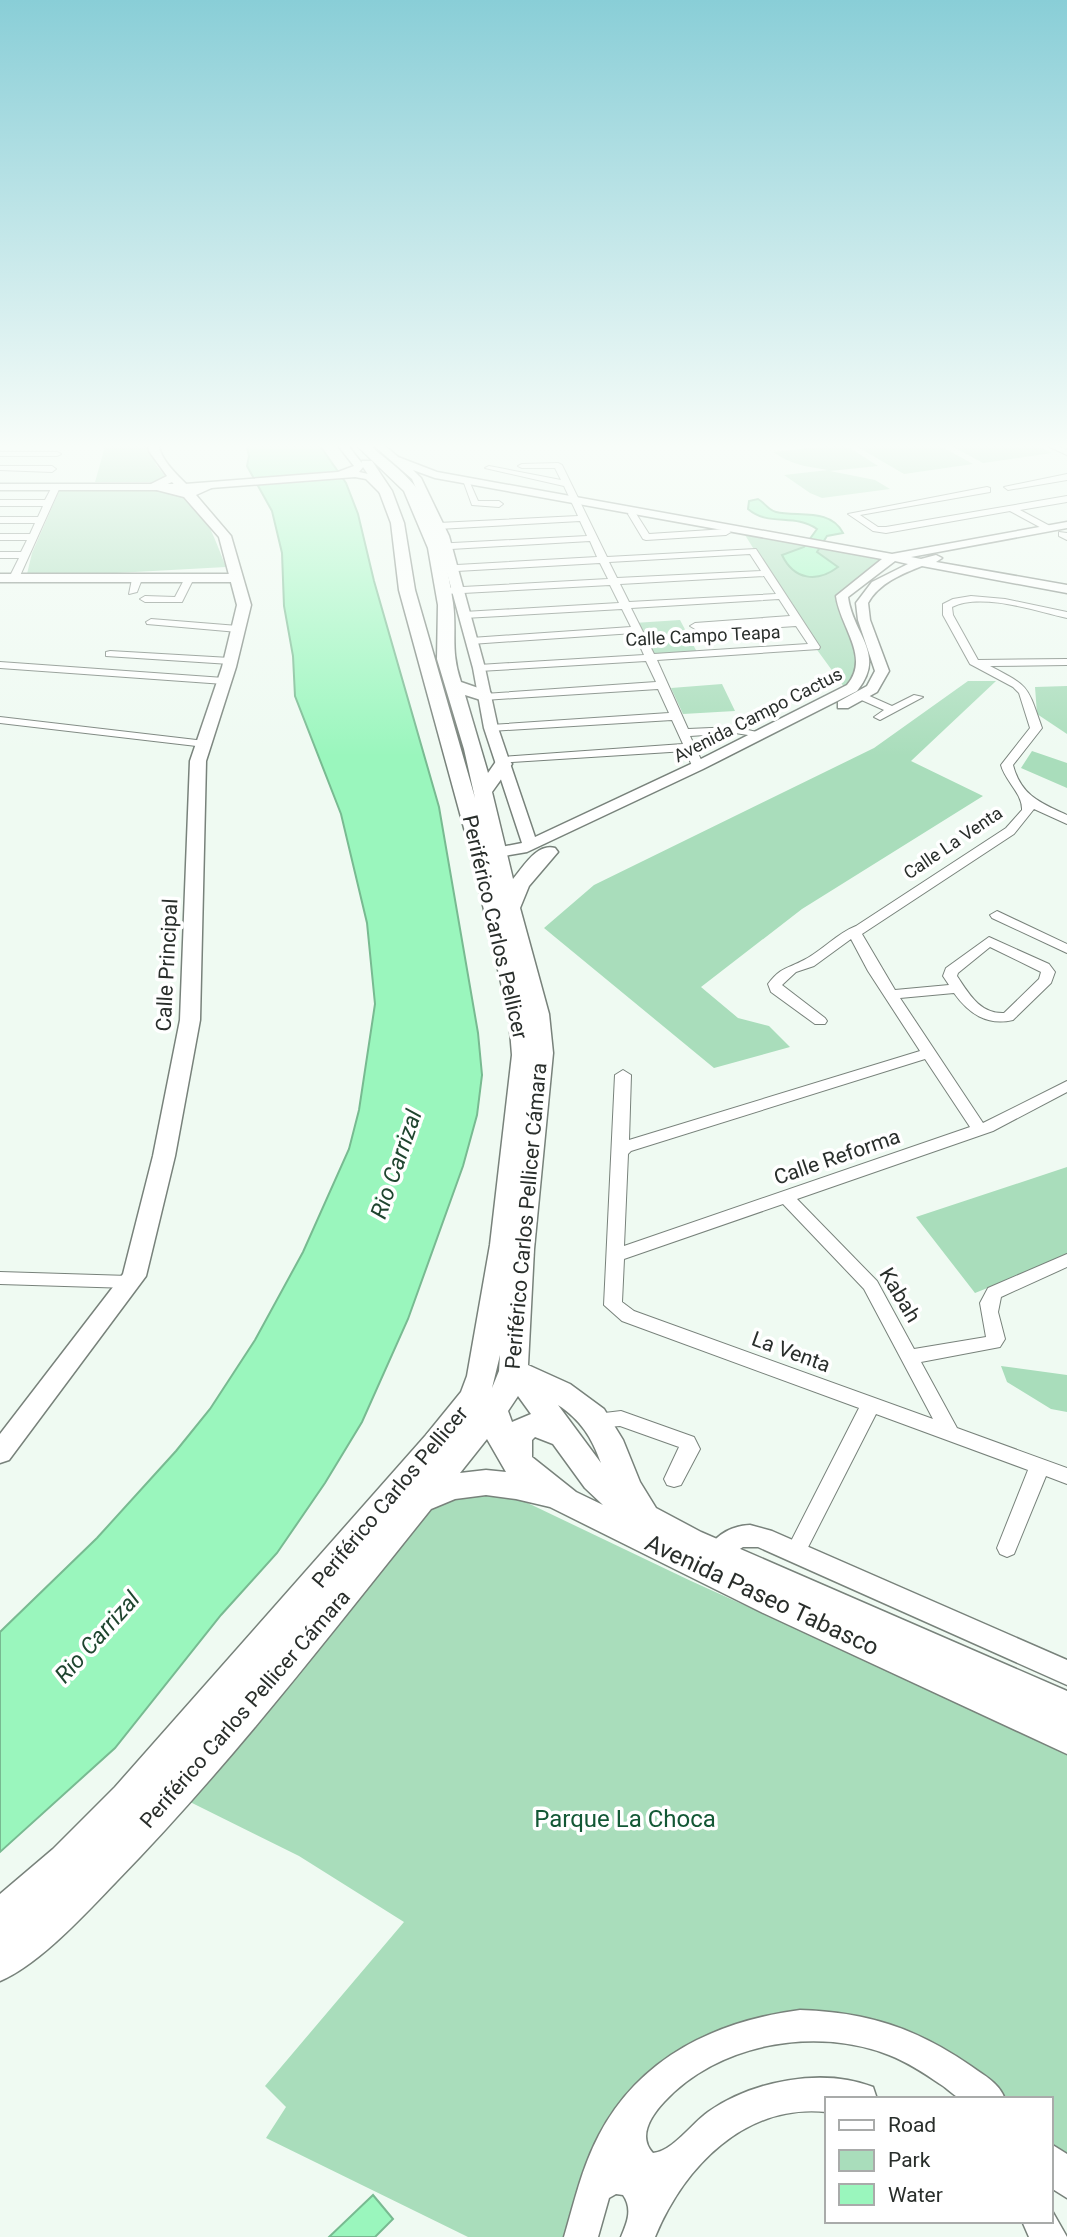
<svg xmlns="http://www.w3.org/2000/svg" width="1067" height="2237" viewBox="0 0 1067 2237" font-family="Roboto,sans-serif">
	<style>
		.green { fill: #a9ddbb }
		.water { fill: #9af6bd; stroke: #78ba91; stroke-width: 2 }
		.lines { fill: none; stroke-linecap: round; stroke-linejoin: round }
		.minor-casing { stroke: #78827b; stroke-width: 2 }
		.tertiary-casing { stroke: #78827b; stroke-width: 3 }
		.secondary-casing { stroke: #78827b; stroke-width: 3 }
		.primary-casing { stroke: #78827b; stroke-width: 3 }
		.minor { fill: #fff; fill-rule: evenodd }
		.tertiary { fill: #fff; fill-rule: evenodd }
		.secondary { fill: #fff; fill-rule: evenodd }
		.primary { fill: #fff; fill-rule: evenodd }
		.labels { text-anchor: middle; stroke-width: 7; stroke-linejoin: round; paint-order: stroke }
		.far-street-label { font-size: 18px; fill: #292e2b; stroke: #fff }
		.street-label { font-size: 21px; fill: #292e2b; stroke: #fff }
		.water-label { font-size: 23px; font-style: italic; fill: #1f452f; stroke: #fff }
		.near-street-label { font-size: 24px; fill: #292e2b; stroke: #fff }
		.near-park-label { font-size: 24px; fill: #135835; stroke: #fff }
	</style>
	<rect width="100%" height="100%" fill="#effaf2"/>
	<path class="green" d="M106 443H150L156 465 167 478 155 482H95Z
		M878 443H935L973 464 904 474 856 446Z
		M946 443H1032L1052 453 983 463Z
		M837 445 850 448 878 466 830 471 875 480 890 489 822 498 810 493 784 475 828 470C807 467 790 464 773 452Z
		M60 489C90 489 168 480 190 500 208 516 217 545 226 567L98 574H27L32 553Z
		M745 535 887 560 844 592 864 658 847 691 815 647Z
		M680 620 698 654 650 657 634 623Z
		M968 681H996L911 761 983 796 802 909 701 987 738 1018 769 1026 790 1047 714 1068 544 928 594 885 874 748Z
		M722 684 735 711 683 714 671 688Z
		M1067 686V734L1037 714 1035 687Z
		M1032 751 1067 763V788L1021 768Z
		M1067 1167V1256L975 1293 916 1217Z
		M1001 1366 1067 1375V1412L1051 1409 1007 1382Z
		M461 1492 511 1495 691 1581 1067 1751V2181L1051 2161V2099H989L950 2071 813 2024 669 2075 581 2237H468L266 2138 286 2107 265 2086 404 1922 299 1856 182 1798 428 1508Z"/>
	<path class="water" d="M246 443H318L346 483 358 514 374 581 439 807 478 1033 482 1075 477 1115 463 1166 408 1319 362 1422 325 1483 277 1553 221 1615 115 1748 0 1852V1632L97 1538 176 1451 210 1409 255 1340 303 1252 349 1149 359 1110 375 1004 367 923 341 814 295 696 293 656 284 606 282 553 272 511 247 466 249 456Z
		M758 499C765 503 768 510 776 512 798 517 831 508 843 533L827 536 817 552 838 567C817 583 794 580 782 555L804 547 817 529C794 513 769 527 748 509L749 501Z
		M373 2195 393 2219 375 2237H329Z"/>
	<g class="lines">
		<g class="minor-casing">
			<path id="minor" d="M1041 443H1051L1067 450V455Z
				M0 452H57L61 454 57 456H0Z
				M558 463 562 465 607 557 756 549 820 647 819 649 657 660 688 729 735 727 761 733V737L735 733 690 736 704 766 698 770 692 766 686 751 498 763 496 761 502 757 683 744 672 720 491 731 485 728 491 725 669 713 658 689 484 700 479 697 484 694 656 682 646 661 479 671 474 668 479 665 644 655 634 633 471 644 466 641 471 638 631 627 622 609 464 618 459 615 464 612 619 603 610 585 444 594 439 591 444 588 608 579 600 563 439 572 434 569 439 566 597 557 590 541 434 550 429 547 434 544 587 536 580 521 438 529 434 526 438 523 578 516 564 486 485 468 489 466 561 480 555 468H522L518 466 522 464ZM750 554 761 571 617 578 609 562ZM764 576 776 594 629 602 620 584ZM779 599 790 616 695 623 690 626 700 632 796 626 808 644 654 654 631 608Z
				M0 466H52L56 469 52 472 0 470Z
				M1067 474V480L1008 490 1004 487Z
				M464 483H470L478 501H499L503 504 499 507 472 505Z
				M53 485 60 487 19 578 11 580 9 578 19 558H0V552H21L27 540H0V534H30L35 523H0V517H38L43 506H0V500H45Z
				M987 487 990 488V492L860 515 878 527H886L1067 496V502L1020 510 1050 526V530L1047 531 1010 511 886 533 873 531 848 514Z
				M629 512H635L649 534 726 529 731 532 726 535 646 540 643 539 628 514Z
				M1059 532 1067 533V540L1059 536Z
				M137 576 142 579 137 592 129 594 132 579Z
				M186 576 194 578 182 602H145L140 599 145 596 175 597Z
				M971 596 1005 599 1067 612V618C1036 611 981 592 952 607L953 615 978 660 1067 659V665L990 666C1030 687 1027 685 1042 728L1013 765C1021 796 1041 803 1067 815V824L1034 809 1014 834 862 934 895 990 949 985 943 976 946 968 989 937 1049 964 1055 972 1051 983 1013 1020C987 1026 969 1014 954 993L900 998 983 1123 1067 1081V1092L993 1131 797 1199 877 1281 914 1349 986 1337 980 1303 988 1288 1067 1254V1267L1001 1297 998 1312 1005 1339 1000 1347 921 1362 957 1428 1067 1468V1484L1046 1476 1014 1554 1007 1557 1000 1554 997 1548 1028 1470 876 1414 802 1559 795 1562 788 1559 785 1553 859 1408 622 1321 604 1305 615 1075 623 1070 631 1075 629 1140 920 1051 868 971 851 939 814 966 796 972 782 985 825 1018 827 1021 825 1024H815L771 992 768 984C781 967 787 969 804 960 823 950 836 934 856 926L1006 828 1022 810C1023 794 1005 781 1001 765L1030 728 1019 693 1013 687 970 664 943 615V604L953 599ZM990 947 1041 972 1039 979 1004 1013C980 1014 969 994 957 976L958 973ZM925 1059 970 1127 624 1246 628 1154 631 1151ZM783 1204 864 1289 933 1419 634 1311 622 1302 624 1259Z
				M151 619 238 626 243 629 238 632 147 624 146 622Z
				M110 651 230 658 235 661 230 664 106 656V652Z
				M0 662 224 678 229 681 224 684 0 668Z
				M857 694H865L892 706 914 695 923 697 880 720 874 717 884 710 857 698Z
				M0 717 205 741 211 744 205 747 0 723Z
				M997 911 1067 944V953L992 918 990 915Z
				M0 1272 129 1276 135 1278 138 1282 135 1286 129 1288 0 1284Z
				M621 1411 694 1437 700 1449 681 1485 674 1487 667 1485 664 1479 679 1447 620 1426 595 1428 588 1425 585 1420 588 1415Z"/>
		</g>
		<g class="tertiary-casing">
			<path id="tertiary" d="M336 443H346L364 466 359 472 373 475 391 492V496H383L366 479 355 477 185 490H0V484H185L338 472 354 466Z
				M371 443H382L398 457 437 472 892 554 1067 522V528L911 557 921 559 936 555 942 558 936 562 1067 585V593L922 566C902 574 879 583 868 603L870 620 889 671 877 692 848 708H838V702L867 686 875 671 858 620 856 603 872 582 908 564 895 561 848 597C853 635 887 654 857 691L703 769 527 852 481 860 475 858 473 855 475 852 522 843 484 728 473 668 437 536 412 479ZM413 470 435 478 882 559 836 596C840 627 871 657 847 685L693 763 535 837 498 728 485 668 449 536 421 478Z
				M0 574H235L241 578 235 582H0Z
				M750 1525 772 1531 1067 1660V1685L758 1547H743C729 1555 726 1568 709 1562L705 1554C714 1536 730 1526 750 1525Z
				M800 2010C867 2012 916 2028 971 2066 985 2076 999 2083 1005 2099 993 2099 975 2102 962 2099 955 2097 947 2088 940 2084 924 2073 907 2062 889 2055 816 2026 718 2043 664 2102 652 2115 637 2136 653 2153 673 2151 691 2124 708 2112 752 2081 822 2067 873 2087L877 2099H827V2112C745 2103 684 2167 655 2237H621C627 2223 633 2209 623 2195L616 2194 609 2198 598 2237H564C574 2203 582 2167 599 2135 640 2057 716 2021 800 2010Z
				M1051 2144 1067 2154V2198L1051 2188Z
				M1051 2209 1067 2237H1029L1022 2221H1051Z"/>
		</g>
		<g class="secondary-casing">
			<path id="secondary" d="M148 443H158C161 462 179 476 191 489L210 483 216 486 196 495 231 536 251 605 236 667 206 761 200 1020 175 1156 146 1276 9 1460 0 1463V1434L123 1274 153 1156 180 1020 190 761 222 667 237 605 219 537 184 497 145 487 167 476 149 451ZM172 482 177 488 163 486Z"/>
		</g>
		<g class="primary-casing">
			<path id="primary" d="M354 443H367C383 457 402 470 415 486 437 514 448 568 453 603 457 633 450 650 461 682L490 692 493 696 484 701 465 695 488 773 497 760H509L512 764 492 792 513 879C524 866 537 843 555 848L558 852 529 886 520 908 549 1014 553 1053 534 1249 528 1365 570 1384 604 1409 623 1440 640 1482 656 1508 701 1532 1067 1691V1754L761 1612 550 1507 516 1499 486 1495 455 1499 431 1509C330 1635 230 1765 116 1882 86 1913 40 1964 0 1981V1894L53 1849 115 1787 426 1435 461 1392 467 1376 490 1245 512 1055 509 1017 470 850 399 590 391 523 379 491 361 464 362 461H372L392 491 404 523 415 590 475 798 464 749 437 659 438 605 428 548 404 491ZM500 1355 499 1371 492 1388ZM518 1396 531 1414 512 1422 508 1411ZM558 1405C581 1420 592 1438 601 1463ZM535 1437 553 1444 585 1488 603 1505 576 1492 532 1457V1440ZM487 1439 506 1472 486 1470 460 1473Z"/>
		</g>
		<use href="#minor" class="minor"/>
		<use href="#tertiary" class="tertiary"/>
		<use href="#secondary" class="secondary"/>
		<use href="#primary" class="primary"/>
	</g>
	<linearGradient id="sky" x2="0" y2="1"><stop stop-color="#89ced7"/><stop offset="0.59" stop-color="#f8fdf9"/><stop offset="1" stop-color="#f8fdf9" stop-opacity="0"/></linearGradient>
	<rect width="1067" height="756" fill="url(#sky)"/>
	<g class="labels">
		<g class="far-street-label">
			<text transform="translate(703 636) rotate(-3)" y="6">Calle Campo Teapa</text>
			<text transform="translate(758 715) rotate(-27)" y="6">Avenida Campo Cactus</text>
			<text transform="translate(953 843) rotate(-34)" y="6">Calle La Venta</text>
		</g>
		<g class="street-label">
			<text transform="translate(495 927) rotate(77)" y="7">Periférico Carlos Pellicer</text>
			<text transform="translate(167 965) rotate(-87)" y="7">Calle Principal</text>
			<text transform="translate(837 1157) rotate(-19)" y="7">Calle Reforma</text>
			<text transform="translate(526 1216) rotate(-85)" y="7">Periférico Carlos Pellicer Cámara</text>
			<text transform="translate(900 1295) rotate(59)" y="7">Kabah</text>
			<text transform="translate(791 1352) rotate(20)" y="7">La Venta</text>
			<text transform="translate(390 1497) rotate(-50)" y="7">Periférico Carlos Pellicer</text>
			<text transform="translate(245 1709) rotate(-49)" y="7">Periférico Carlos Pellicer Cámara</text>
		</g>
		<g class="water-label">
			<text transform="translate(396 1164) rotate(-71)" y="8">Rio Carrizal</text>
			<text transform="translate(97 1637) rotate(-48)" y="8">Rio Carrizal</text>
		</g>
		<g class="near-street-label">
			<text transform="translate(762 1595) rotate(25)" y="8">Avenida Paseo Tabasco</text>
		</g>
		<g class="near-park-label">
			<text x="625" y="1827">Parque La Choca</text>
		</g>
	</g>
	<rect x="825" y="2097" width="228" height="126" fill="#ffffff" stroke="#a9abaa" stroke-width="2"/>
	<rect x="839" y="2120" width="35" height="10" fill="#ffffff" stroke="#a9abaa" stroke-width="2"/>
	<text x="888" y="2132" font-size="21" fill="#292e2b">Road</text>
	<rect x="839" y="2150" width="35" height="21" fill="#a9ddbb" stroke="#a9abaa" stroke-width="2"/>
	<text x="888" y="2167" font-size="21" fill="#292e2b">Park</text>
	<rect x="839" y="2184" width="35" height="21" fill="#9af6bd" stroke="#a9abaa" stroke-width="2"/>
	<text x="888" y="2202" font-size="21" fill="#292e2b">Water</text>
</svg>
